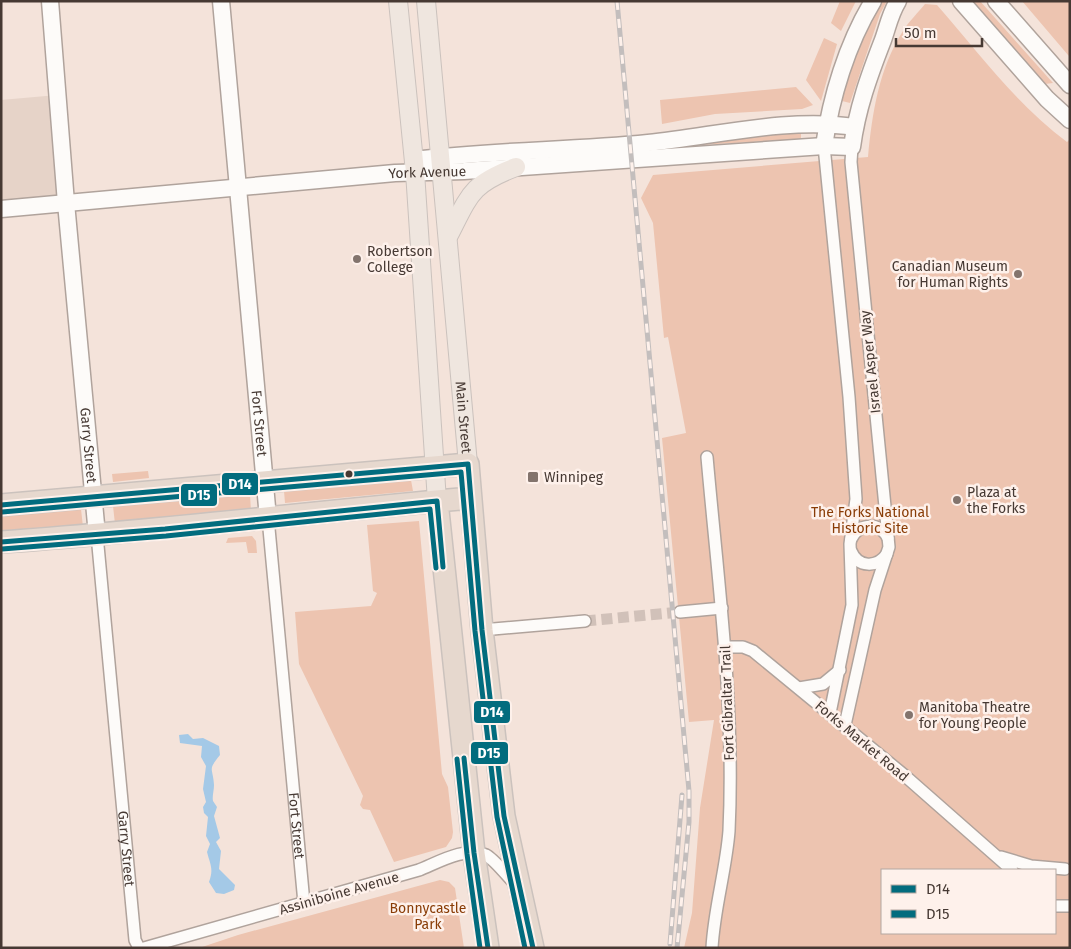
<svg xmlns="http://www.w3.org/2000/svg" width="1071" height="949" viewBox="0 0 1071 949" font-family="'Fira Sans',sans-serif">
	<style>
		.industrial { fill: #e6d3c8 }
		.green { fill: #edc4b0; fill-rule: evenodd }
		.water { fill: #a4c9e7 }
		.lines { fill: none; stroke-linecap: round; stroke-linejoin: round }
		.street-tunnel { stroke: #d1c1b9; stroke-width: 11; stroke-dasharray: 11 5.5; stroke-linecap: butt }
		.street-casing { stroke: #b0a39c; stroke-width: 14 }
		.secondary-casing { stroke: #b0a39c; stroke-width: 19 }
		.primary-casing { stroke: #cbc2bd; stroke-width: 20 }
		.highway-casing { stroke: #cbc2bd; stroke-width: 24 }
		.street { stroke: #fdfbf9; stroke-width: 11 }
		.secondary { stroke: #fdfbf9; stroke-width: 16 }
		.primary { stroke: #efe6df; stroke-width: 18 }
		.highway { stroke: #e6d8ce; stroke-width: 21 }
		.rail-casing { stroke: #c3bebd; stroke-width: 5 }
		.rail { stroke: #fef1eb; stroke-width: 3; stroke-dasharray: 9; stroke-linecap: butt }
		.bus-1-casing { stroke: #fef1eb; stroke-width: 9 }
		.bus-2-casing { stroke: #fef1eb; stroke-width: 9 }
		.bus-1 { stroke: #026c7e; stroke-width: 5 }
		.bus-2 { stroke: #026c7e; stroke-width: 5 }
		.poi-dot { fill: #83746d; stroke: #fef1eb; stroke-width: 2 }
		.bus-dot { fill: #463933; stroke: #fef1eb; stroke-width: 2 }
		.labels { text-anchor: middle; stroke-width: 5; stroke-linejoin: round; paint-order: stroke }
		.street-label { font-size: 14px; fill: #463933; stroke: #fef1eb }
		.poi-label { font-size: 14px; fill: #463933; stroke: #fef1eb; text-anchor: start }
		.park-label { font-size: 14px; fill: #893c06; stroke: #fef1eb }
		.line-badge { stroke: #fef1eb; stroke-width: 2 }
		.badge-label { font-size: 14px; text-anchor: middle; font-weight: bold; fill: #fff }
	</style>
	<rect width="100%" height="100%" fill="#f4e3da"/>
	<path class="industrial" d="M57 95 66 203 1 209V100Z"/>
	<path class="green" d="M840 1H856L841 31 831 23Z
		M882 1H887L880 14 850 103 842 101 853 58Z
		M972 1H980L1053 83 1045 84Z
		M1022 1H1070V57L1068 55Z
		M925 4 937 5C978 52 1017 105 1067 142L1070 139V948H684L692 913 700 808 714 720 689 722 662 438 686 433 668 337 664 338 653 223 641 198 653 175 868 157C872 114 879 68 903 31 909 21 918 13 925 4ZM882 870H1055V933H882Z
		M824 38 837 44 821 101 806 80Z
		M796 87 813 105 802 109 715 114 662 124 660 100Z
		M798 132 801 133V139L699 145V142L726 137Z
		M148 471 149 478 113 482 112 474Z
		M411 480 413 491 285 503 284 491Z
		M250 494 251 512 115 524 113 506Z
		M81 509 83 527 1 535V516Z
		M419 521 442 774 448 787 453 832 452 838 446 847 394 862 370 810 363 809 360 805 363 796 299 664 295 612 371 606 377 593 373 591 367 525Z
		M252 536 256 541 257 553H248L246 542 226 543 228 538Z
		M440 880 449 882 455 888 464 948H199L238 935Z"/>
	<path class="water" d="M188 734 193 739 203 738 219 746 220 755C207 771 213 767 214 785 214 791 212 796 213 801L217 807 214 816 220 838 216 842 221 851 219 869 235 885 234 890 224 894 216 893 209 882C214 869 210 864 207 852L210 844 206 836 208 817 204 813 203 807 206 802 203 789 206 766 201 757 202 746 180 743 179 735Z"/>
	<g class="lines">
		<path class="street-tunnel" d="M585 621 680 612"/>
		<g class="street-casing">
			<g id="street">
				<path d="M824 146 849 397 856 499 850 544 852 605 830 713"/>
				<path d="M707 457C718 582 735 706 729 831 726 870 714 909 712 948"/>
				<path id="s1" d="M268 518 304 903"/>
				<path id="s2" d="M97 535 135 940 139 948"/>
				<path d="M851 539C859 523 879 521 888 538"/>
				<path d="M851 551C858 568 877 568 887 554"/>
				<path d="M680 612 722 608"/>
				<path d="M482 630 585 621"/>
				<path d="M725 647H743L753 651 904 775 1012 870"/>
				<path d="M799 688 823 684 840 670"/>
				<path d="M845 725 875 590 889 547 851 162 852 147"/>
				<path d="M1001 857 1031 866 1065 869"/>
				<path d="M1055 906H1070"/>
				<path d="M144 948 419 870C437 863 465 846 486 855 494 859 509 878 516 885"/>
			</g>
		</g>
		<g class="secondary-casing">
			<g id="secondary">
				<path id="s3" d="M50 1 66 203 97 535"/>
				<path id="s4" d="M221 1 268 518"/>
				<path d="M961 1 1047 99 1070 120"/>
				<path d="M996 1 1070 85"/>
				<path d="M824 146C831 97 847 44 873 1"/>
				<path d="M414 160C491 150 570 151 648 143 716 136 787 117 855 127"/>
				<path id="s5" d="M1 209 395 173 464 171 824 146 852 147C857 109 869 76 883 40 888 26 890 14 898 1"/>
			</g>
		</g>
		<g class="primary-casing">
			<g id="primary">
				<path d="M398 1 415 172 437 501"/>
				<path id="s6" d="M426 1 468 464"/>
				<path d="M449 235C470 194 471 184 516 167"/>
			</g>
		</g>
		<g class="highway-casing">
			<path id="highway" d="M437 501 474 853 488 948
				M1 505 468 464 482 630 504 816 533 948
				M1 542C158 531 314 512 470 498"/>
		</g>
		<use href="#street" class="street"/>
		<use href="#secondary" class="secondary"/>
		<use href="#primary" class="primary"/>
		<use href="#highway" class="highway"/>
		<g class="rail-casing">
			<path id="rail" d="M617 1 689 791V822L677 948
				M670 944 682 795"/>
		</g>
		<use href="#rail" class="rail"/>
		<g class="bus-1-casing">
			<path id="bus-1" d="M1 505 468 464 482 630 504 816 533 948
				M1 542 165 529 437 501 443 567
				M464 758 474 853 488 948"/>
		</g>
		<g class="bus-2-casing">
			<path id="bus-2" d="M2 512 461 472 475 631 497 817 525 948
				M2 549 166 536 430 509 436 568
				M457 759 467 854 480 948"/>
		</g>
		<use href="#bus-1" class="bus-1"/>
		<use href="#bus-2" class="bus-2"/>
	</g>
	<g class="poi-dot">
		<circle cx="357" cy="259" r="5"/>
		<circle cx="1018" cy="274" r="5"/>
		<rect x="527" y="471" width="12" height="12" rx="2.5"/>
		<circle cx="957" cy="500" r="5"/>
		<circle cx="909" cy="715" r="5"/>
	</g>
	<circle class="bus-dot" cx="349" cy="474" r="4.5"/>
	<g class="labels">
		<g class="street-label">
			<text dy="5" stroke="none"><textPath href="#s5" startOffset="428">York Avenue</textPath></text>
			<text transform="translate(870 362) rotate(-96)" y="5">Israel Asper Way</text>
			<text dy="5" stroke="none"><textPath href="#s6" startOffset="418">Main Street</textPath></text>
			<text dy="5" stroke="none"><textPath href="#s4" startOffset="424">Fort Street</textPath></text>
			<text dy="5" stroke="none"><textPath href="#s3" startOffset="446">Garry Street</textPath></text>
			<text transform="translate(727 703) rotate(-92)" y="5">Fort Gibraltar Trail</text>
			<text transform="translate(862 741) rotate(40)" y="5">Forks Market Road</text>
			<text dy="5" stroke="none"><textPath href="#s1" startOffset="309">Fort Street</textPath></text>
			<text dy="5" stroke="none"><textPath href="#s2" startOffset="315">Garry Street</textPath></text>
			<text transform="translate(339 893) rotate(-16)" y="5">Assiniboine Avenue</text>
		</g>
		<g class="poi-label">
			<text x="367" y="256">Robertson<tspan x="367" dy="16">College</tspan></text>
			<text x="1008" y="271" text-anchor="end">Canadian Museum<tspan x="1008" dy="16">for Human Rights</tspan></text>
			<text x="544" y="482">Winnipeg</text>
			<text x="967" y="497">Plaza at<tspan x="967" dy="16">the Forks</tspan></text>
			<text x="919" y="712">Manitoba Theatre<tspan x="919" dy="16">for Young People</tspan></text>
		</g>
		<g class="park-label">
			<text x="870" y="517">The Forks National<tspan x="870" dy="16">Historic Site</tspan></text>
			<text x="428" y="913">Bonnycastle<tspan x="428" dy="16">Park</tspan></text>
		</g>
	</g>
	<g class="line-badge">
		<rect x="221" y="472" width="38" height="24" rx="5" fill="#026c7e"/>
		<rect x="180" y="483" width="38" height="24" rx="5" fill="#026c7e"/>
		<rect x="473" y="700" width="38" height="24" rx="5" fill="#026c7e"/>
		<rect x="470" y="741" width="39" height="24" rx="5" fill="#026c7e"/>
	</g>
	<g class="badge-label">
		<text x="240" y="489">D14</text>
		<text x="199" y="500">D15</text>
		<text x="492" y="717">D14</text>
		<text x="489" y="758">D15</text>
	</g>
	<rect width="1071" height="949" fill="none" stroke="#463933" stroke-width="5"/>
	<rect x="881" y="869" width="175" height="65" fill="#fef1eb" stroke="#b4a7a1"/>
	<rect x="891" y="885" width="25" height="8" fill="#026c7e" stroke="#b4a7a1"/>
	<text x="926" y="894" font-size="15" fill="#463933">D14</text>
	<rect x="891" y="910" width="25" height="8" fill="#026c7e" stroke="#b4a7a1"/>
	<text x="926" y="919" font-size="15" fill="#463933">D15</text>
	<path d="M896 38v8h86v-8" fill="none" stroke="#463933" stroke-width="2.5"/>
	<text x="904" y="38" font-size="15" fill="#463933" stroke="#fef1eb" stroke-width="4" paint-order="stroke">50 m</text>
</svg>
